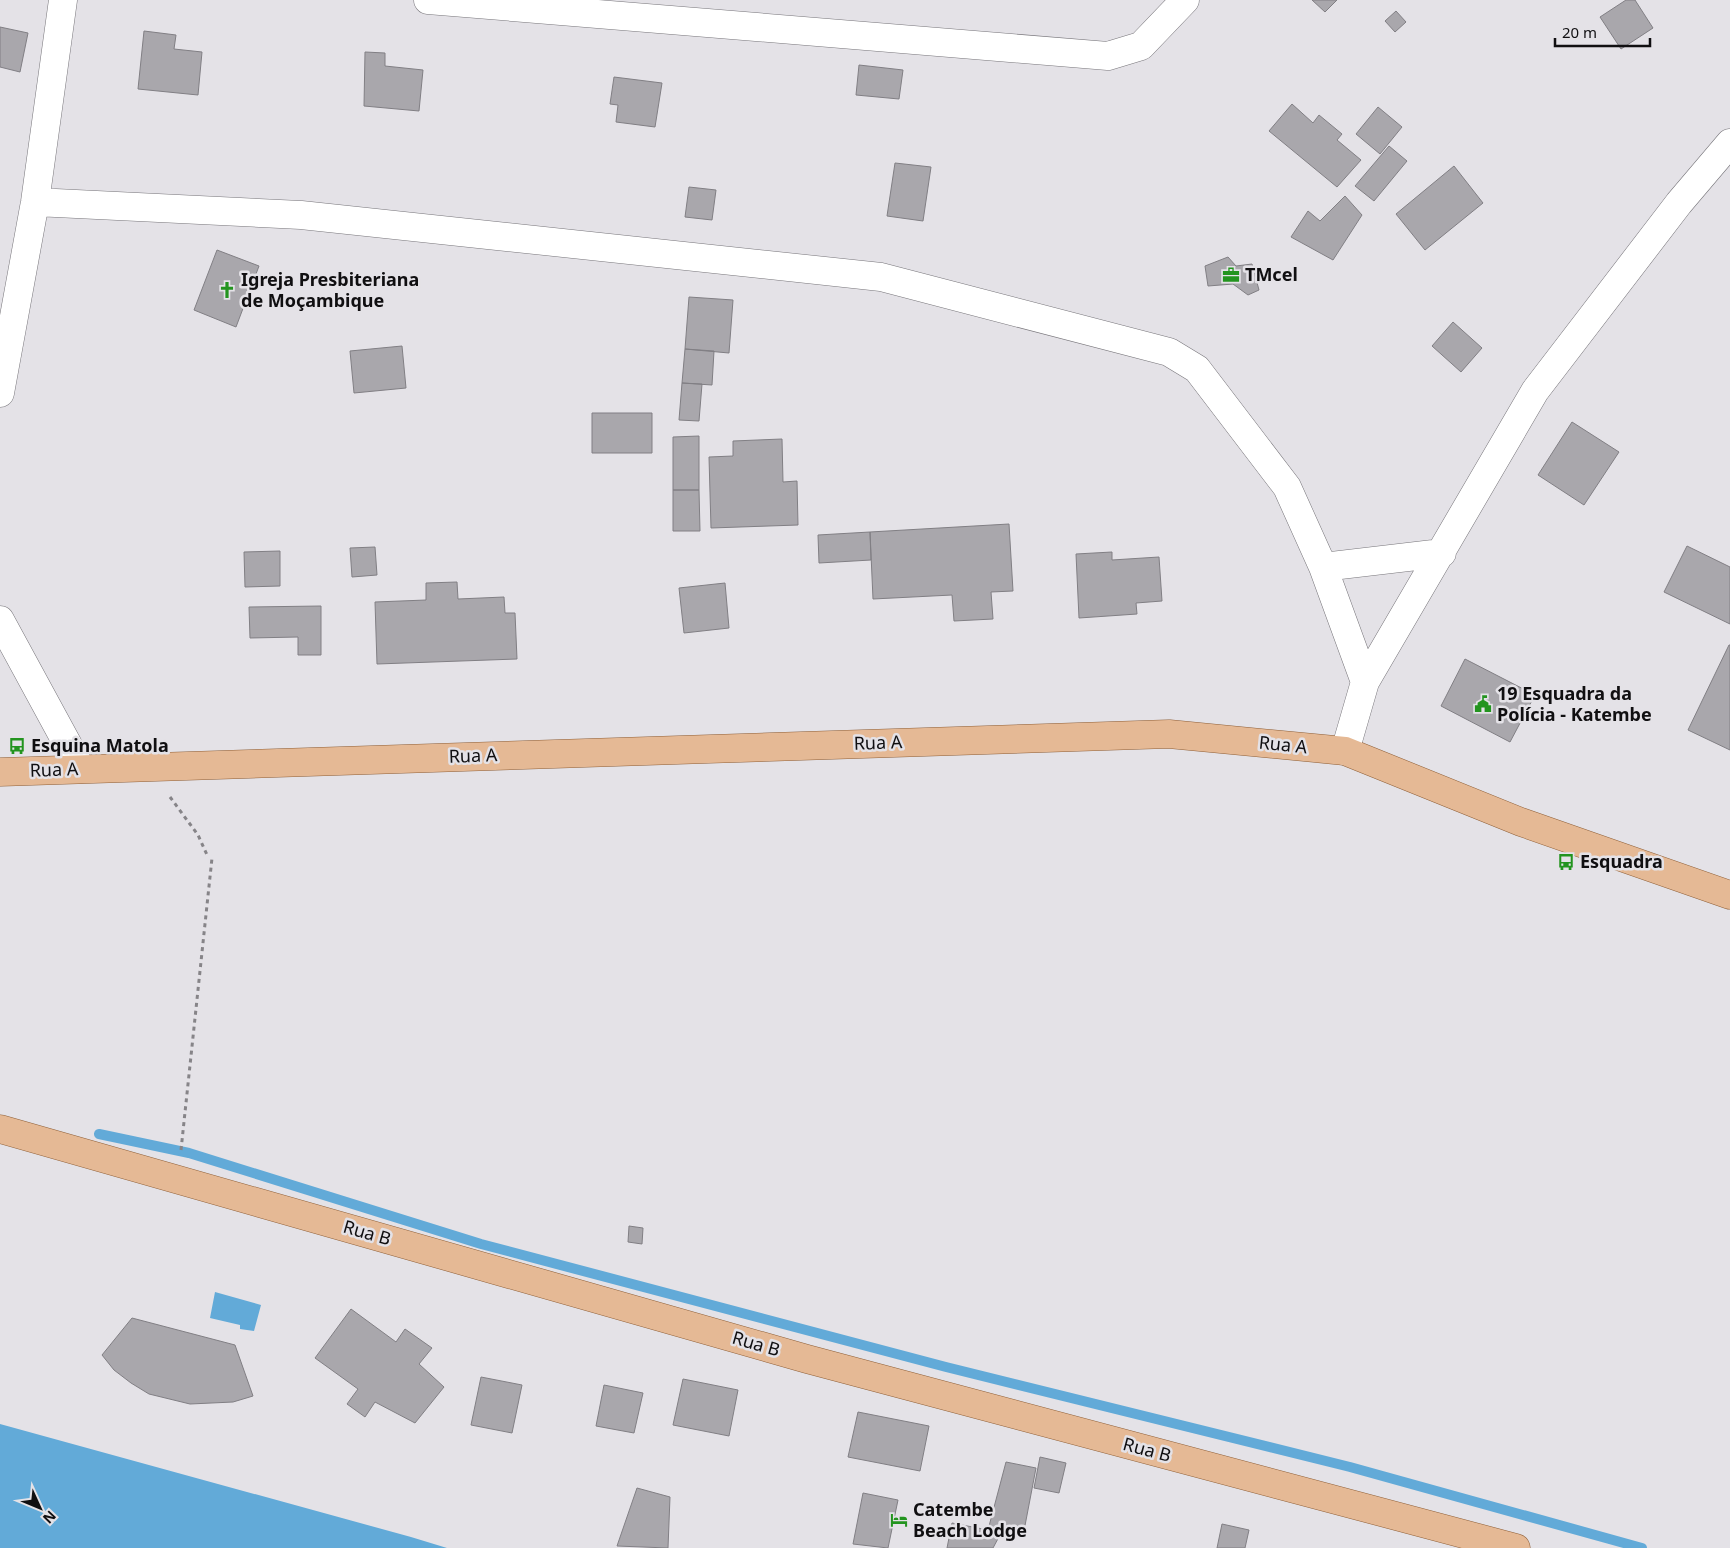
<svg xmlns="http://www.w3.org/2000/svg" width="1730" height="1548" viewBox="0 0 1730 1548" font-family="'Noto Sans',sans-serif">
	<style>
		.water { fill: #62aad8 }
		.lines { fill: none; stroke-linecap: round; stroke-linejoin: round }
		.stream { stroke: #62aad8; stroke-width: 10 }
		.building { fill: #a9a7ac; stroke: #817f84 }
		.minor-casing { stroke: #77757a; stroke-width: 29 }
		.major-casing { stroke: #8f6039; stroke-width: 29 }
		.path { stroke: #868488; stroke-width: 3; stroke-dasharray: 4 4; stroke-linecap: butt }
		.minor { stroke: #fff; stroke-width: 28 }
		.major { stroke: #e5b995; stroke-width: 28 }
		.labels { text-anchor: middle; stroke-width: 5; stroke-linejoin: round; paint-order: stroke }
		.poi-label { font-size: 18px; font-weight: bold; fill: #100f11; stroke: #e4e2e7; text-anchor: start }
		.street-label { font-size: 18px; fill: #100f11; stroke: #e4e2e7 }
	</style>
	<rect width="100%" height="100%" fill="#e4e2e7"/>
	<path class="water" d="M215 1292 261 1305 254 1331 240 1329V1325L210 1318Z
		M0 1424 411 1537 447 1548H0Z"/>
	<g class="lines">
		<path class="stream" d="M99 1134 189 1153 481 1244 946 1367 1350 1467 1642 1548"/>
	</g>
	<path class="building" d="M1312 0H1337L1325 12Z
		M1626 0H1635L1653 28 1621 49 1600 17Z
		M1396 11 1406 22 1395 32 1385 21Z
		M0 27 28 33 20 72 0 67Z
		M144 31 176 35 174 49 202 52 198 95 138 89Z
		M365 52 385 53V66L423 70 419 111 364 106Z
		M859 65 903 70 899 99 856 95Z
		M614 77 662 83 655 127 616 122 618 105 610 104Z
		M1292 104 1313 123 1319 115 1342 134 1337 140 1361 160 1337 187 1269 131Z
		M1378 107 1402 127 1380 154 1356 134Z
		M1389 146 1407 161 1374 201 1355 186Z
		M895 163 931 167 923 221 887 216Z
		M1454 166 1483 203 1425 250 1396 214Z
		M689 187 716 190 712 220 685 217Z
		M1345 196 1362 215 1333 260 1291 237 1308 211 1320 221Z
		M217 250 259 266 236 327 194 310Z
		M1228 257 1236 266 1252 264 1259 290 1248 295 1233 284 1208 286 1205 266Z
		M689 297 733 300 729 353 685 349Z
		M1453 322 1482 348 1461 372 1432 346Z
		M402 346 406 388 354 393 350 351Z
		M685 349 714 351 712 385 682 383Z
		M682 383 702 384 699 421 679 420Z
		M592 413H652V453H592Z
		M1572 422 1619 452 1584 505 1538 475Z
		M699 436V490H673V437Z
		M782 439 783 482 797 481 798 525 711 528 709 457 733 456V441Z
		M673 490H699L700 531H673Z
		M1009 524 1013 591 991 592 993 619 954 621 952 595 873 599 870 532Z
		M870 532 871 560 819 563 818 535Z
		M1687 546 1730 567V624L1664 592Z
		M375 547 377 575 352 577 350 548Z
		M280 551V586L245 587 244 552Z
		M1112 552V560L1159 557 1162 601 1136 603 1137 614 1079 618 1076 554Z
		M457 582 458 599 504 597 505 613H515L517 659 377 664 375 602 426 600V583Z
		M725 583 729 628 684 633 679 588Z
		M321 606V655H298V637L250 638 249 607Z
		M1729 645H1730V750L1688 730Z
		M1465 659 1535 695 1510 742 1441 706Z
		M629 1226 643 1228 642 1244 628 1242Z
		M351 1309 396 1342 405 1329 432 1348 419 1364 444 1387 415 1423 375 1402 365 1417 347 1404 358 1389 315 1358Z
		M132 1318 235 1345 253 1396 233 1402 190 1404 149 1394 131 1383 114 1370 102 1355Z
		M481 1377 522 1385 512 1433 471 1425Z
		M683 1379 738 1390 729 1436 673 1425Z
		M604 1385 643 1393 634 1433 596 1426Z
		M858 1412 929 1426 920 1471 848 1457Z
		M1040 1457 1066 1463 1059 1493 1034 1488Z
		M1006 1462 1036 1468 1023 1536 988 1530Z
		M637 1488 670 1497 668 1548 617 1546Z
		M863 1493 898 1500 888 1548 853 1544Z
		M952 1523 988 1530 1001 1533 993 1548H947Z
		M1222 1524 1249 1530 1245 1548H1217Z"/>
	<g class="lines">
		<g class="minor-casing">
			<path id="minor" d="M428 0 1108 56 1141 46 1185 0
				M35 202 301 215 881 277 1169 352 1197 369 1287 487 1323 567 1365 682
				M0 393 35 202 63 0
				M1323 567 1442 553
				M0 620 81 769
				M1345 751 1365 682 1535 391 1679 203 1730 143"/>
		</g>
		<g class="major-casing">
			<path id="major" d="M0 772 1169 734 1345 751 1521 822 1730 895
				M0 1129 807 1359 1516 1548"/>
		</g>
		<path class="path" d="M170 797 198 835 208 857
			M181 1150 212 858"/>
		<use href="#minor" class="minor"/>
		<use href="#major" class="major"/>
	</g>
	<defs>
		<g id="office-bare" transform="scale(1.35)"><path d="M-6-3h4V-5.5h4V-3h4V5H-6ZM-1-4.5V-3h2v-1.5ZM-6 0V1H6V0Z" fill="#23941f" stroke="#e4e2e7" stroke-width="2.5" paint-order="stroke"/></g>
		<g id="church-bare" transform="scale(1.35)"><path d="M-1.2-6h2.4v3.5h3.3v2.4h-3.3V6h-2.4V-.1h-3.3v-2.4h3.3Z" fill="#23941f" stroke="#e4e2e7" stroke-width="2.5" paint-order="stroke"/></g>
		<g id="civic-bare" transform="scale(1.35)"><path d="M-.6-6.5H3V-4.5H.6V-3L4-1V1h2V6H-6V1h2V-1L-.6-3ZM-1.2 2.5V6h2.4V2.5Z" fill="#23941f" stroke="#e4e2e7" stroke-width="2.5" paint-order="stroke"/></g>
		<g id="bus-bare" transform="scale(1.35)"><path d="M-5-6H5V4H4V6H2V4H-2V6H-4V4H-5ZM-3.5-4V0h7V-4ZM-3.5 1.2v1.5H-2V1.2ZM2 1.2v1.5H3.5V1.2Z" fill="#23941f" stroke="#e4e2e7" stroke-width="2.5" paint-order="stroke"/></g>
		<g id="hotel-bare" transform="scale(1.35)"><path d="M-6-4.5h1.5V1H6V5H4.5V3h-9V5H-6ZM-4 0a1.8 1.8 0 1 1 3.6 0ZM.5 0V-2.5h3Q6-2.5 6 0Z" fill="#23941f" stroke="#e4e2e7" stroke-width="2.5" paint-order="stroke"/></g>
	</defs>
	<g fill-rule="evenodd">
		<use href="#office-bare" x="1231" y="275"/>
		<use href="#church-bare" x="227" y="290"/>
		<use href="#civic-bare" x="1483" y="704"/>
		<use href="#bus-bare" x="17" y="746"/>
		<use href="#bus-bare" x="1566" y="862"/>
		<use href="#hotel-bare" x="899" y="1520"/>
	</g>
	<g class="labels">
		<g class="poi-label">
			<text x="1245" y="281">TMcel</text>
			<text x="241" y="286">Igreja Presbiteriana<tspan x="241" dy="21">de Moçambique</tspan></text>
			<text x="1497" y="700">19 Esquadra da<tspan x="1497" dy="21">Polícia - Katembe</tspan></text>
			<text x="31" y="752">Esquina Matola</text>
			<text x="1580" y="868">Esquadra</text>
			<text x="913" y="1516">Catembe<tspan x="913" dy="21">Beach Lodge</tspan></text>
		</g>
		<g class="street-label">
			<text transform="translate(878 743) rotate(-2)" y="6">Rua A</text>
			<text transform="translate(1283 745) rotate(6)" y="6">Rua A</text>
			<text transform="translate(473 756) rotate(-2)" y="6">Rua A</text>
			<text transform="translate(54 770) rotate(-2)" y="6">Rua A</text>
			<text transform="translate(367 1233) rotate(16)" y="6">Rua B</text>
			<text transform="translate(756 1344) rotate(16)" y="6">Rua B</text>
			<text transform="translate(1147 1450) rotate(15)" y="6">Rua B</text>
		</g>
	</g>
	<g transform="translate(40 1508) rotate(134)" stroke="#e4e2e7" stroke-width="4" paint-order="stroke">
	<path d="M0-4L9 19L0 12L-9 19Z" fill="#100f11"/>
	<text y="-8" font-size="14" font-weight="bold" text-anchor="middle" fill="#100f11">N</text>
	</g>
	<path d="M1555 38v8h95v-8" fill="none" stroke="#100f11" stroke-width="2.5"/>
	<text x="1562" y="38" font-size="15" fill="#100f11" stroke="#e4e2e7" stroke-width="4" paint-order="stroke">20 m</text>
</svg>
